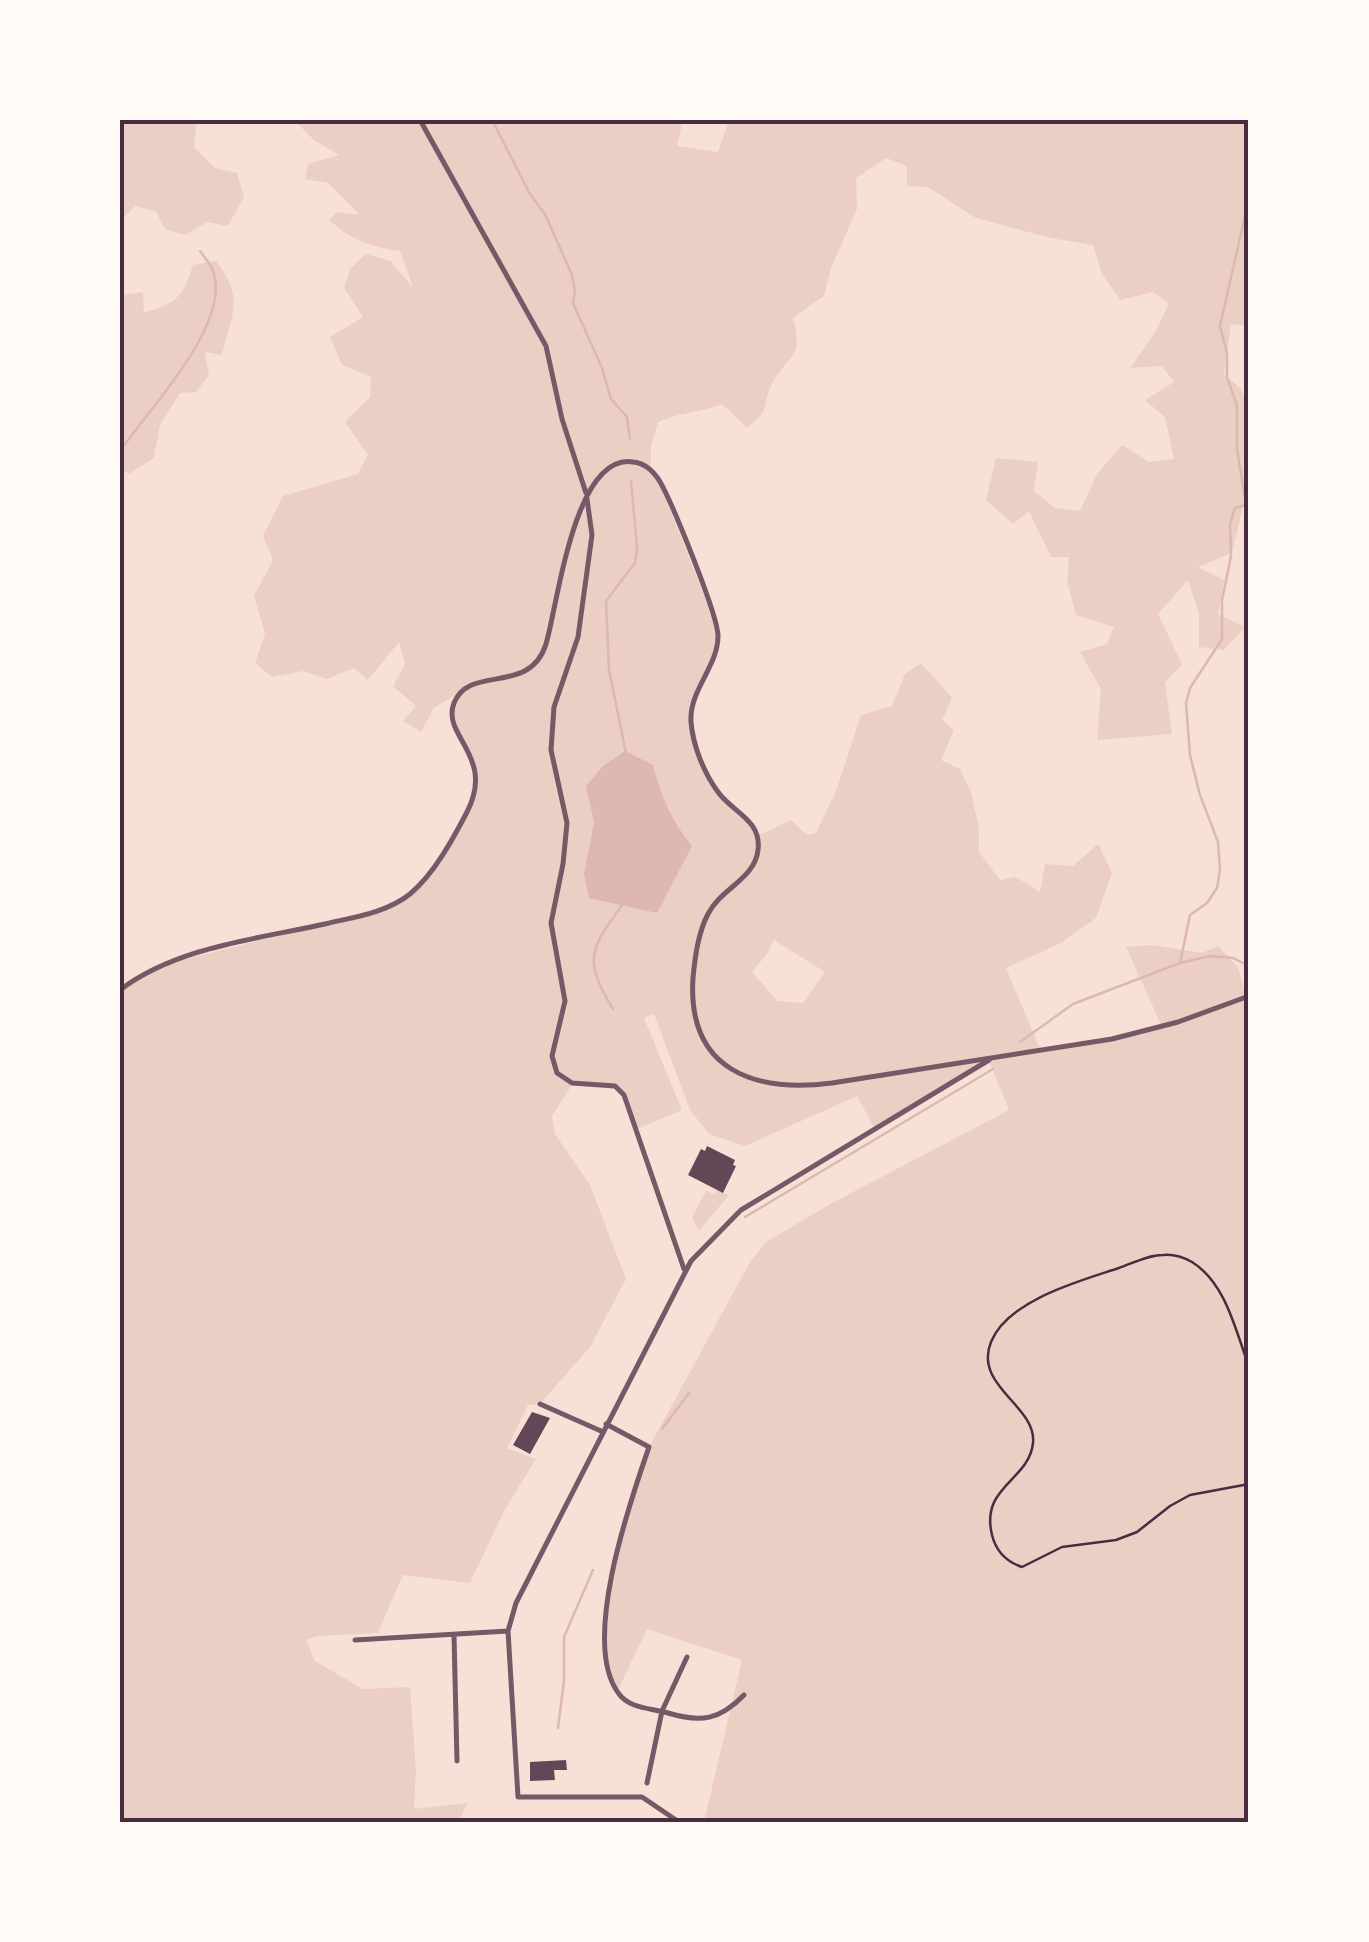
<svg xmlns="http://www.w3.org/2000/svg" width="1369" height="1942" viewBox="0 0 1369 1942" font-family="'Roboto Serif',serif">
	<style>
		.green { fill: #ebcfc5; fill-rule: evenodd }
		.water { fill: #dcb8b0 }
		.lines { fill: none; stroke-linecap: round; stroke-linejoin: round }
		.stream { stroke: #dcb8b0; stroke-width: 2.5 }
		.building { fill: #644757 }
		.path { stroke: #4a2c40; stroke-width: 2.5 }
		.minor { stroke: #755966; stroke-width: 5 }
		.tertiary { stroke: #755966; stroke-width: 5 }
		.neatline { fill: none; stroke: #4a2c40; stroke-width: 4 }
	</style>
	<rect width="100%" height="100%" fill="#f7e1d7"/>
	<path class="green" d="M120 120H197L194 147 215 168 237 173 244 197 228 226 207 222 185 235 166 230 156 212 135 206 120 221Z
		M294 120H683L677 146 718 152 729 120H1249V326L1231 324 1224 374 1240 388 1249 405V481L1232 553 1198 567 1224 580 1218 614 1245 627 1224 650 1199 647V614L1188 580 1158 614 1182 664 1165 683 1172 734 1097 740 1101 689 1080 652 1107 644 1114 627 1076 615 1067 581 1069 557H1051L1029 511 1013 524 986 500 996 458 1038 462 1034 491 1055 508 1080 511 1097 474 1122 445 1149 462 1174 459 1165 417 1145 400 1174 382 1162 366 1130 368 1156 331 1169 303 1153 292 1120 300 1102 274 1093 245 1050 238 976 218 928 187 907 186V166L886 158 856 178 857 209 831 268 824 296 793 318C804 359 790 352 773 382 760 406 775 405 747 428L722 404C700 413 680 412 658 422L651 446V470L657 477 717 628V646L692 711 696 745 716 790 742 813 757 836 791 820 807 835 816 833 836 791 861 715 892 706 905 674 921 663 952 698 942 720 954 730 941 760 960 769 971 792 979 828V852L1000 880 1016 877 1040 892 1045 864 1073 866 1098 844 1112 873 1096 918 1061 943 1006 968 1041 1051 1162 1027 1126 947 1153 945 1202 953 1218 946 1238 967 1246 996H1249V1822H704L742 1660 647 1629 617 1692 606 1665 605 1615 615 1560 649 1447 750 1262 766 1242 832 1203 1009 1110 989 1061 875 1129 857 1096 745 1146 709 1134 690 1110 654 1014 644 1018 682 1110 635 1130 624 1096 615 1086 573 1083 552 1116 555 1134 590 1185 626 1279 590 1347 540 1404 528 1405 507 1448 536 1459 504 1511 470 1583 403 1575 378 1633 317 1636 306 1640 315 1661 363 1689 410 1687 416 1771 414 1809 467 1803 459 1822H120V990L165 964 367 914 398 902 429 873 469 809 477 774 452 712 460 692 434 708 421 732 403 721 416 706 393 686 405 664 399 642 368 680 354 668 327 679 303 671 272 677 255 663 265 634 254 596 273 560 263 536 283 496 358 474 368 455 345 422 370 397 371 377 342 365 330 337 363 317 344 288 350 269 366 254 390 261 413 287 400 251C370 247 352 240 329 220L336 212 360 215 328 183 305 179 308 164 339 155 314 140ZM653 765C661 796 672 821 692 846L584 873 594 822ZM774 940 825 972 803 1003 777 1001 752 972 767 954Z
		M216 261C245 298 232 313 222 355L205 352 209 375 196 392 180 393 160 425 154 458 131 473 120 472V295L143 292 144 313C177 302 183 298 193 265Z
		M717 1190 729 1195 699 1231 692 1217 706 1191 714 1194Z"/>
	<path class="water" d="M625 751 653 765C661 796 672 821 692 846L657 913 589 898 584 873 594 822 586 786 603 766Z"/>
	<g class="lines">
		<path class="stream" d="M492 120 530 194 545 214 572 275 575 291 573 303 602 368 611 399 627 417 630 439
			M120 451C149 409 232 324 213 271 211 264 204 257 200 251
			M626 753 609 670 606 601 635 563 637 548 631 481
			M1180 963 1190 915 1207 903 1217 888 1220 870 1218 842 1200 795 1190 755 1186 703 1190 688 1222 639V600L1231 556 1230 524 1235 508 1246 505 1237 449V406L1227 377V353L1220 326 1249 198
			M613 1009C582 958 591 948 623 904
			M1020 1042 1073 1004 1180 963 1210 956 1233 958 1249 966
			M745 1217 993 1069
			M662 1429 689 1393
			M558 1728 564 1681V1637L593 1570"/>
	</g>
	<path class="building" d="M707 1146 735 1160 733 1165 736 1166 723 1193 688 1175 701 1149 705 1151Z
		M532 1412 550 1418 530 1454 513 1445Z
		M566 1760 567 1770H554L555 1780 530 1781V1762Z"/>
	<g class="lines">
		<path class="path" d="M1249 1367C1236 1332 1226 1283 1192 1262 1183 1257 1173 1254 1163 1255 1148 1255 1133 1263 1119 1268 1080 1281 1008 1300 991 1342 973 1386 1037 1406 1033 1443 1029 1481 980 1486 992 1535 996 1551 1007 1562 1022 1567L1062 1547 1116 1540 1137 1532 1170 1506 1190 1495 1249 1484"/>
		<path class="minor" d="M587 499 592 535 578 637 554 707 551 750 567 823 563 864 551 923 565 1001 552 1056 557 1073 572 1083 615 1086 624 1095 684 1269
			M540 1404 601 1431
			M606 1424 649 1447C630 1502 580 1644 619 1694 630 1709 652 1708 668 1713 701 1723 720 1720 744 1695
			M454 1635 457 1761
			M355 1640 508 1631
			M647 1783 662 1711 687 1657
			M676 1820 642 1797H518L508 1631 516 1603 691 1261 741 1210 989 1060"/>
		<path class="tertiary" d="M420 120 546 346 562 419 586 493
			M120 990C177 947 257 939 325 924 354 917 386 913 410 894 434 874 453 839 467 812 496 756 441 736 454 703 469 664 530 696 546 644 558 604 574 453 633 462 644 463 653 471 659 480 671 500 718 615 718 636 718 667 689 690 691 722 693 746 704 773 718 792 732 812 762 820 758 850 755 879 720 889 708 914 698 933 695 957 693 978 687 1070 754 1093 832 1083L1112 1039 1178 1022 1249 996"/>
	</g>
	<rect width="1369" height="1942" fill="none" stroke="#fffaf5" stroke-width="245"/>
	<rect x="122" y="122" width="1124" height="1698" class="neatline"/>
</svg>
